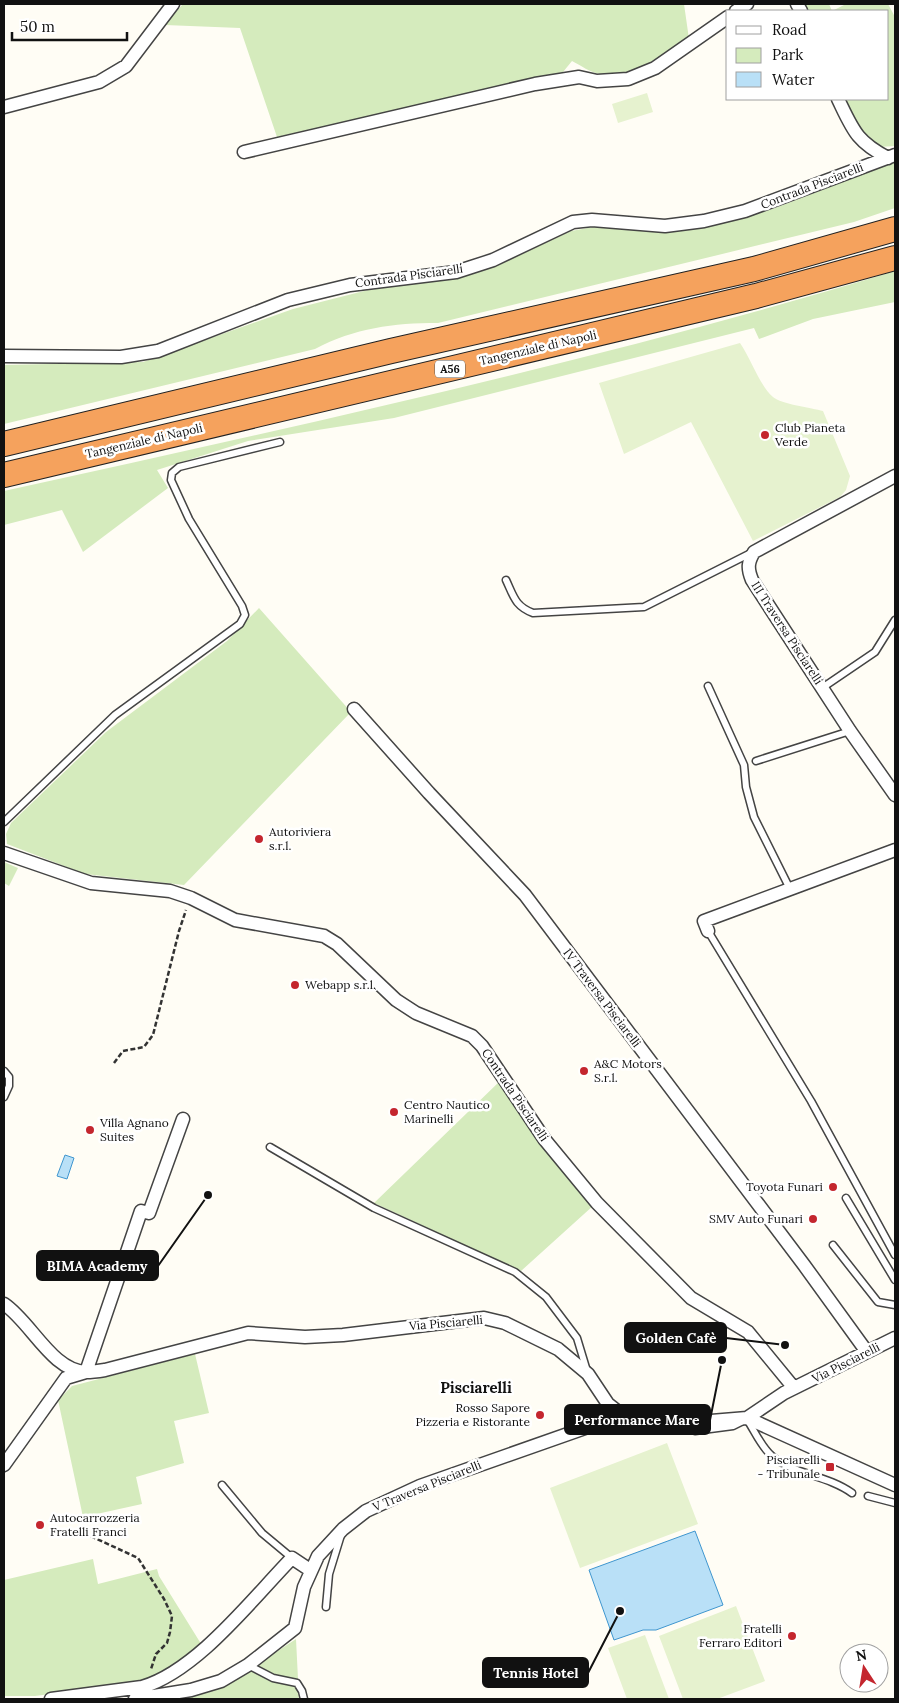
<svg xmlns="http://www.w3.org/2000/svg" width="899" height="1703" viewBox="0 0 899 1703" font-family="Lora,serif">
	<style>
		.green { fill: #d5ebbd }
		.pitch { fill: #e6f2cf }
		.water { fill: #b9e0f7; stroke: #3f96cf }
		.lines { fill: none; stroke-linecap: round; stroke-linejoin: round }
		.lane-casing { stroke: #444; stroke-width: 9 }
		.street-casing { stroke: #444; stroke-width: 15 }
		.highway-casing { stroke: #222; stroke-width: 26 }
		.path { stroke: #333; stroke-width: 2.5; stroke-dasharray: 5 2.5; stroke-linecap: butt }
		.lane { stroke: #fff; stroke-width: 6 }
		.street { stroke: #fff; stroke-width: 12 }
		.highway { stroke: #f5a25d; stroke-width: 24 }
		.poi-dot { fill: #c4262e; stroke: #fff; stroke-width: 2 }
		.labels { text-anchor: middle; stroke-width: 5; stroke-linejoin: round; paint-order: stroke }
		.shield { fill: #fff; stroke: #585858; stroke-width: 1 }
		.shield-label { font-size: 11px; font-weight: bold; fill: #111 }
		.street-label { font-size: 12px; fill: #111; stroke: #fff }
		.poi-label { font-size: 12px; fill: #111; stroke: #fff; text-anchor: start }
		.quarter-label { font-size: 15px; font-weight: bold; fill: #111; stroke: #fff }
		.leader { fill: none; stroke: #111; stroke-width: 2 }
		.callout-dot { fill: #111; stroke: #fff; stroke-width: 2 }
		.callout { fill: #111; stroke: #111; stroke-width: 2 }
		.callout-label { font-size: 14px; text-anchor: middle; font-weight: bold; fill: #fff }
	</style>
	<rect width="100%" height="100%" fill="#fffdf5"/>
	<path class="green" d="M189 4H684L689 39C662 54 633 79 600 74 591 73 580 65 572 61L563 72 277 137 240 28 165 25 182 5Z
		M801 4H829L832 11 846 4H888L895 17V146L879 147 862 133 845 99H888V11H806Z
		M895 162V208L854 222 438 323C393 323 355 328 315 349L4 424V365L143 362 293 309 368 290 458 278 494 267 571 231 599 226 655 232 702 226 772 209Z
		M895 271V302L813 319 759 339 754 328 394 418 248 441 157 470 168 488 83 552 62 510 4 525V491C303 425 602 360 895 271Z
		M259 608 351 712 184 885 85 874 7 844 6 834 11 823 106 732 227 641Z
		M4 862 18 868 9 886 4 883Z
		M500 1081 594 1205 521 1271 374 1203Z
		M195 1354 209 1413 174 1421 184 1463 136 1477 142 1504 83 1517 58 1400 72 1386Z
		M93 1559 98 1584 157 1569 159 1576 203 1647 162 1676 142 1682 35 1696H4V1580Z
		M296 1639 299 1699H159L229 1683Z"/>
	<path class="pitch" d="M647 93 653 112 618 123 612 104Z
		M740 343C751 359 760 386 773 397 781 404 812 408 823 411L850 476 846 490 840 497 753 541 691 422 624 454 599 383Z
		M667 1443 698 1524 580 1568 550 1488Z
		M736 1606 765 1681 717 1699H683L659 1636Z
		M645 1635 669 1699H627L608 1648Z"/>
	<path class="water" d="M65 1155 74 1158 67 1179 57 1176Z
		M695 1531 723 1605 656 1630H643L614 1640 589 1570Z"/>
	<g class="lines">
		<g class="lane-casing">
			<path id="lane" d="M506 580C514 597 515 606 533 613L644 607 751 553
				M708 686 744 765 746 787 754 817 790 889
				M822 688 875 652 895 620
				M756 761 850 731
				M4 822 115 715 240 624 245 615 242 606 189 519 171 480 172 473 179 467 280 442
				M708 931 811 1101 895 1255
				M4 1071 9 1077V1086L4 1097
				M270 1147 374 1208 515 1272 546 1297 577 1338 587 1371
				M846 1198 895 1280
				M833 1245 878 1302 895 1305
				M748 1421C755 1432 762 1448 772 1456 792 1474 827 1475 852 1493
				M695 1431 733 1426 741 1422
				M222 1485 262 1533 292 1558
				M868 1496 895 1503
				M326 1607 329 1574 341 1535
				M248 1665 273 1678 297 1683 302 1691 304 1699"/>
		</g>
		<g class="street-casing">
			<path id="street" d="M797 4 801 11
				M736 11 747 4
				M838 99C853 130 856 141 888 158
				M4 107 99 82 126 66 173 4
				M244 152 535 84 579 77 597 81 628 79 655 68 728 17
				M4 356 121 357 158 351 288 300 350 285 456 272 493 260 573 222 592 220 665 226 704 221 745 211 895 155
				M895 476 754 552C748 562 747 568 752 580L850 731 895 795
				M354 709 429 793 525 895 804 1265 867 1352
				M4 853 91 883 170 891 191 898 235 920 324 936 337 944 396 1000 416 1013 472 1036 482 1046 545 1140 597 1203 691 1298 748 1332 794 1388
				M708 931 704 921 895 850
				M4 1304C31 1322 52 1371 86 1372 92 1372 99 1371 105 1370L248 1333 305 1337 343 1335 484 1318 505 1323 558 1349 588 1374 608 1404 622 1415 711 1421 747 1418 784 1393 895 1338
				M747 1418 895 1485
				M4 1465 66 1378 86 1372 141 1211 149 1213 183 1119
				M51 1699 142 1687C197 1671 252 1599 292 1558L310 1570
				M135 1699 191 1690 221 1681 248 1665 295 1628 304 1587 318 1556 343 1529 366 1511 420 1486 622 1415"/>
		</g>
		<g class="highway-casing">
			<path id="highway" d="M4 444 391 351 754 269 895 229
				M4 475 756 296 895 258"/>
		</g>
		<path class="path" d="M114 1063 123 1051 144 1047 153 1035 179 931 186 910
			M84 1533 138 1558 164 1599 172 1616 170 1632 167 1643 156 1654 151 1669"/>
		<use href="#lane" class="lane"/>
		<use href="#street" class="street"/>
		<use href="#highway" class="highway"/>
	</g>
	<g class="poi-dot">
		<circle cx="765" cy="435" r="5"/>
		<circle cx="259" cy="839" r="5"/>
		<circle cx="295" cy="985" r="5"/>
		<circle cx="584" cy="1071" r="5"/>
		<circle cx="394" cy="1112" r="5"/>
		<circle cx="90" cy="1130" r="5"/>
		<circle cx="833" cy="1187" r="5"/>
		<circle cx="813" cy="1219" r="5"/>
		<circle cx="540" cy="1415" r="5"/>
		<rect x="825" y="1462" width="10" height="10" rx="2.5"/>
		<circle cx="40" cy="1525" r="5"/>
		<circle cx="792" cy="1636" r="5"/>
	</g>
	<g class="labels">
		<rect class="shield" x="435" y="360.5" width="30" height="17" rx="4"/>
		<g class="shield-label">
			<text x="450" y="373">A56</text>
		</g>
		<g class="street-label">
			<text transform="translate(812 186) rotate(-21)" y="4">Contrada Pisciarelli</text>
			<text transform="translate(409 276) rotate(-8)" y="4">Contrada Pisciarelli</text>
			<text transform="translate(538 348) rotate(-13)" y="4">Tangenziale di Napoli</text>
			<text transform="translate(144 441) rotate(-13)" y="4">Tangenziale di Napoli</text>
			<text transform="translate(787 633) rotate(57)" y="4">III Traversa Pisciarelli</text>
			<text transform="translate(602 998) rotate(53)" y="4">IV Traversa Pisciarelli</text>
			<text transform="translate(515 1095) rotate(56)" y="4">Contrada Pisciarelli</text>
			<text transform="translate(446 1323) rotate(-5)" y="4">Via Pisciarelli</text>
			<text transform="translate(846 1363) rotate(-27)" y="4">Via Pisciarelli</text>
			<text transform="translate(427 1486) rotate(-22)" y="4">V Traversa Pisciarelli</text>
		</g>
		<g class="poi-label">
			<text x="775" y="432">Club Pianeta<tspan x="775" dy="14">Verde</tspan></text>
			<text x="269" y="836">Autoriviera<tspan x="269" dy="14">s.r.l.</tspan></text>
			<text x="305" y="989">Webapp s.r.l.</text>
			<text x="594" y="1068">A&amp;C Motors<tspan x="594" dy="14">S.r.l.</tspan></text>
			<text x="404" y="1109">Centro Nautico<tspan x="404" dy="14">Marinelli</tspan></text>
			<text x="100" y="1127">Villa Agnano<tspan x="100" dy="14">Suites</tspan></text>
			<text x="823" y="1191" text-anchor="end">Toyota Funari</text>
			<text x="803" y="1223" text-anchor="end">SMV Auto Funari</text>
			<text x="530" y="1412" text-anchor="end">Rosso Sapore<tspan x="530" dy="14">Pizzeria e Ristorante</tspan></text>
			<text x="820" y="1464" text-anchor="end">Pisciarelli<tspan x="820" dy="14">- Tribunale</tspan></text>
			<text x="50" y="1522">Autocarrozzeria<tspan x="50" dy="14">Fratelli Franci</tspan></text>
			<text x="782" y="1633" text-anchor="end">Fratelli<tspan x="782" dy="14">Ferraro Editori</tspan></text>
		</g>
		<g class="quarter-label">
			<text x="476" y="1393">Pisciarelli</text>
		</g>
	</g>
	<path class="leader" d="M208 1195L158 1266M785 1345L726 1338M722 1360L710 1420M620 1611L588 1673"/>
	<g class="callout-dot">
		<circle cx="208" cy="1195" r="5"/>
		<circle cx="785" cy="1345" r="5"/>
		<circle cx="722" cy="1360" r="5"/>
		<circle cx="620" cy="1611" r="5"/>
	</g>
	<g class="callout">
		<rect x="37" y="1251" width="121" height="29" rx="5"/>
		<rect x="625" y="1323" width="101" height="29" rx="5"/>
		<rect x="565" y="1405" width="145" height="29" rx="5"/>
		<rect x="483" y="1658" width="105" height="29" rx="5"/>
	</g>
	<g class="callout-label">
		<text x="97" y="1271">BIMA Academy</text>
		<text x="676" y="1343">Golden Cafè</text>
		<text x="637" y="1425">Performance Mare</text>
		<text x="536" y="1678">Tennis Hotel</text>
	</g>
	<rect width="899" height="1703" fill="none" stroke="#111111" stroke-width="10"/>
	<rect x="726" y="10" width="162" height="90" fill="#ffffff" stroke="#a0a0a0"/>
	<rect x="736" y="26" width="25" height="8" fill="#ffffff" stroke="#a0a0a0"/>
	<text x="772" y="35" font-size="15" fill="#111111">Road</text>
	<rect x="736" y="48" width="25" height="15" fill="#d5ebbd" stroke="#a0a0a0"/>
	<text x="772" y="60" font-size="15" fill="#111111">Park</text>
	<rect x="736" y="72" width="25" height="15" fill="#b9e0f7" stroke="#a0a0a0"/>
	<text x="772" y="85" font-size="15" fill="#111111">Water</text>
	<g transform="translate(864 1668) rotate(348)"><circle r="24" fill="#ffffff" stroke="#a0a0a0"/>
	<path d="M0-4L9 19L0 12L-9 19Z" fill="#c4262e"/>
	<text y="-8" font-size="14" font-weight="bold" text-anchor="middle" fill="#111111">N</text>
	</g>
	<path d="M12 32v8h115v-8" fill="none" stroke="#111111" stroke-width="2.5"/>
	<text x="20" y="32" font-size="15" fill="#111111" stroke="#ffffff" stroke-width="4" paint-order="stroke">50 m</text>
</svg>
